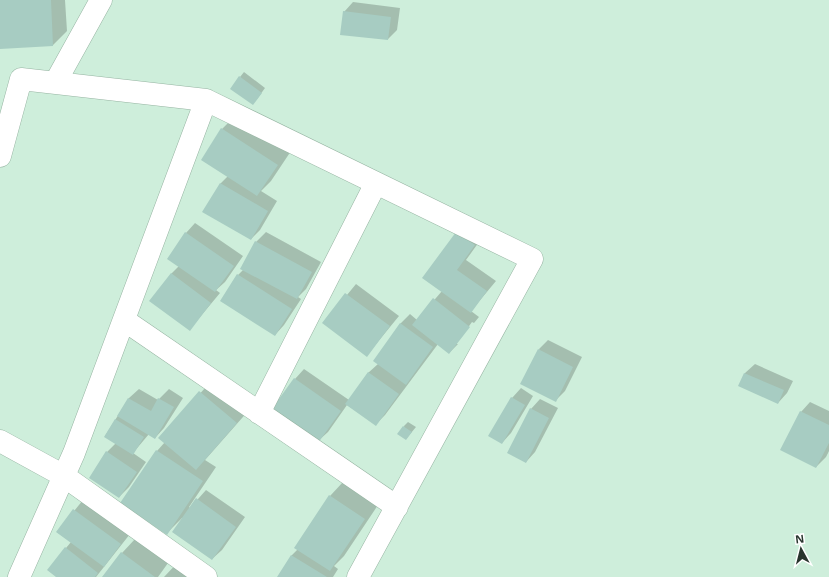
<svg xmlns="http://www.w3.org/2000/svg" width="829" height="577" viewBox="0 0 829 577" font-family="'Noto Sans',sans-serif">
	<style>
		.shadow { fill: #0003 }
		.building { fill: #a7ccc2 }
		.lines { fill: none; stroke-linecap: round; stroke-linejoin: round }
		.minor-casing { stroke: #96b4a2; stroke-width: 23 }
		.minor { stroke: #fff; stroke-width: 22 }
	</style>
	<rect width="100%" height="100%" fill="#ceeedb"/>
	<path class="shadow" d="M0 0H65L67 31 53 45 0 48Z
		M353 2 400 8 397 30 388 39 344 12Z
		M244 72 265 88 257 99 240 77Z
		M236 115 291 151 271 181 261 191 277 201 260 230 251 239 204 212 221 183 228 176 222 129Z
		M195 223 243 256 225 282 216 290 220 293 190 329 171 274 179 266 186 233Z
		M266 232 321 262 306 289 298 297 301 299 284 325 275 335 238 275 243 270 256 242Z
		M457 232 484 235 466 260 496 281 471 311 479 317 474 323 472 322 456 344H458L449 353 438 344 385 415 376 424 347 405 328 432 318 441 295 379 304 369 349 400 368 373 378 364 400 324 410 314 417 320 442 291Z
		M356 284 399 316 367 355 324 323Z
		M548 340 582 357 565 391 556 400 539 349Z
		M755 364 793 381 787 393 778 403 740 386 745 373Z
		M214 378 250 409 205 460 216 467 189 507 190 508 206 490 245 517 222 550 212 559 182 518 167 533 121 503 157 451 165 442 160 438Z
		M521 388 533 396 511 433 502 443 512 398Z
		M139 389 158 400 169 389 183 398 164 428 155 438 149 434 133 453 146 462 129 487 119 497 107 452 116 443 105 436 129 398Z
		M540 399 558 408 535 452 526 462 531 409Z
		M810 402 829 411V451L826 457 816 467 801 412Z
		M408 422 416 427 406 439 404 426Z
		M343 482 378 505 344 556 334 566 338 569 333 577H278L292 555 298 549 330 496Z
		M83 500 130 534 96 577H57L66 548 71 542 57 532Z
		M135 539 168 563 158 577H103L122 553Z
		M180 560 205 577H164Z"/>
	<path class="building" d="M0 0H51L53 46 0 49Z
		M343 11 391 17 388 40 340 35Z
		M239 76 262 93 253 105 230 89Z
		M221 128 278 165 257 196 201 160Z
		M220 183 268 211 251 240 202 212Z
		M185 232 234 266 215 292 167 259Z
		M456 232 475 245 457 270 487 291 471 313 422 278Z
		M255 241 312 272 297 299 240 269Z
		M171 273 211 303 190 331 149 301Z
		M237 274 292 309 275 336 220 301Z
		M345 293 390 326 367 357 322 323Z
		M433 298 470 327 449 354 412 325Z
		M400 323 433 347 406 385 373 361Z
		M538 349 573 367 556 402 520 384Z
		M368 372 399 394 376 426 345 404Z
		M744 373 784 390 778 404 738 386Z
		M294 378 341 411 318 443 271 410Z
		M199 391 237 423 196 470 158 438Z
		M511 397 525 405 502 444 488 436Z
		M128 398 151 411 158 398 174 407 155 439 117 416Z
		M530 408 549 418 526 463 507 453Z
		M800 411 829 425V443L816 468 780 450Z
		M115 419 144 437 133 455 104 437Z
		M403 426 412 432 406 440 397 434Z
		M156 450 203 481 167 535 120 503Z
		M106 451 137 472 119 498 89 478Z
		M329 495 365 519 330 571 294 548Z
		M196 498 236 527 212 560 172 532Z
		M73 509 121 544 104 567 56 532Z
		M65 547 98 573 95 577H56L47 570Z
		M121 552 155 577H102Z
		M291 555 327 577H277Z"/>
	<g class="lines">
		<g class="minor-casing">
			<path id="minor" d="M55 83 101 0
				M0 156 21 79 206 100
				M124 320 397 507
				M259 413 376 183
				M0 441 64 476 206 577
				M19 577 74 453 206 100 532 259 358 577"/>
		</g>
		<use href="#minor" class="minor"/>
	</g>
	<g transform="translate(801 549) rotate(353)" stroke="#ffffff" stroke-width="3" paint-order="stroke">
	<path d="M0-3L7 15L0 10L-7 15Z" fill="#29352e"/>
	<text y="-6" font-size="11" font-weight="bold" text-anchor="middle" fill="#29352e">N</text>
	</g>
</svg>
